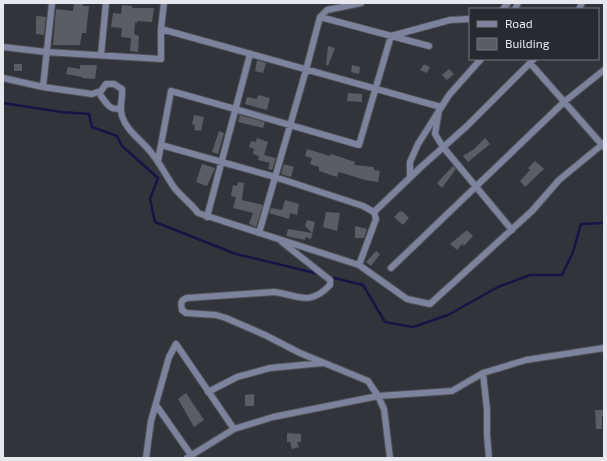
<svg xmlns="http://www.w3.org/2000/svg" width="607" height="461" viewBox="0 0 607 461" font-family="'Exo 2',sans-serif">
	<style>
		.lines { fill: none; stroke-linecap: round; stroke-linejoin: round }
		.stream { stroke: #141547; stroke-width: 2.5 }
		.building { fill: #5b5d65 }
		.street-casing { stroke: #4f5157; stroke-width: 8 }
		.street { stroke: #7d829d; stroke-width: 6 }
	</style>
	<rect width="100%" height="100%" fill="#32343b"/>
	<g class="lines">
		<path class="stream" d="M3 103 61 112 89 114 92 127 117 136 122 146 158 178 150 199 155 222 236 254 319 274
			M334 278 363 285 385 322 413 327 448 315 498 287 530 275H562L573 252 581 224 604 223"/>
	</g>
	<path class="building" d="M74 3H83V6H89L86 33H82L80 45H53L56 9 73 11Z
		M122 5 133 6 132 8H154L152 22 137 21V23L135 22 134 34 139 36 138 52 130 51 131 38 121 37 122 28 111 27 113 13 121 14Z
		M36 16 46 17 44 35 36 34Z
		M328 46 335 48 328 66 326 65Z
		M257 60 266 63 263 73 255 71Z
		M14 64H22V71H14Z
		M424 64 430 67 427 73 420 70Z
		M80 65H97L95 79 82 78V77L66 74 68 67 80 69Z
		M352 65 360 67 359 74 351 72Z
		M449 69 454 74 447 80 442 75Z
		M348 93 362 94V102L347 101Z
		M258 95 270 98 267 110 245 104 247 97 257 99Z
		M194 115 204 117 201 131 194 130 195 125 192 124Z
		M240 115 265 122 263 128 238 122Z
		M219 131 224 133 218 154 212 152Z
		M257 138 268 142 264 155 276 158 272 170 268 169 270 163 258 160 259 156 253 154 254 149 249 147 251 141 256 142Z
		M485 138 490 144 468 162 463 156 474 149Z
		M307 149 330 156 331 154 355 162 354 165 374 167V170L380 171 378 182 365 180 339 172 337 177 319 171V167L310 164 312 158 305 156Z
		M535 161 544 169 525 187 520 181 530 170 528 168Z
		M202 164 215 168 207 186 196 182Z
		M284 164 294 167 291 177 281 174Z
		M453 166 456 169 442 188 437 183Z
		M238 182 244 183 242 200 263 205 256 227 249 224 253 213 233 208 236 197 231 196 233 185 237 186Z
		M285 200 299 204 297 215 290 213 289 219 269 213 271 208 282 210Z
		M400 211 401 212 402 211 409 218 403 225 394 217Z
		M326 212 340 213 337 231 323 227Z
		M307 220 315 222 311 239 305 237V240L286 236 288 229 312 233 305 226Z
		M355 226 367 229 364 238H355Z
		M467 230 473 236 464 246 462 244 457 250 450 244Z
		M376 251 380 254 371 266 366 262Z
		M186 393 204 420 194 427 178 399Z
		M254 394V406H245V395Z
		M595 410H604V416H602V429H596Z
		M287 433 301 434V442H297L299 447 292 449 290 442H287Z"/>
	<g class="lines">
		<g class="street-casing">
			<path id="street" d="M503 9 508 3
				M515 9 518 3
				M579 9 582 3
				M320 17 429 46
				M161 29 441 107
				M3 47 46 52 161 59V29L164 3
				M101 55 106 3
				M530 63 604 147
				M3 78 43 87 92 94 101 91 106 84H114L122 89C123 100 119 104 122 116 126 130 140 139 149 150 159 161 165 174 173 186 180 196 191 203 198 213L359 265 407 299 430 304 532 211 559 180 604 143
				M43 87 52 3
				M101 96C107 104 110 111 121 108
				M439 110 435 134 443 147 512 230
				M161 145 275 177 363 206 374 212 376 219 359 265
				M158 161 171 91 235 109 359 145 391 36 450 20 470 19
				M410 177V162L418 144 449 95 481 59
				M374 212 421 167 467 126 534 59
				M207 217 250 54
				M259 233 306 70 320 17 327 10 361 3
				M282 242 330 280V285C309 307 299 295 274 292L187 298C180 300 181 304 182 310L186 313 216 315 226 318 265 335 300 353 368 381 378 396 384 409 390 458
				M391 268 564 102 604 70
				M483 373 487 410V435L489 458
				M208 392 237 377 270 368 323 363
				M156 405 191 455
				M146 458 151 421 169 357 176 344 234 429
				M187 458 234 429 273 417 378 396 452 391 483 373 526 360 604 348"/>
		</g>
		<use href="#street" class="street"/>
	</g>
	<rect width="607" height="461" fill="none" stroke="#e7e8ed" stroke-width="8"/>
	<rect x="469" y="8" width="130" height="52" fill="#282a31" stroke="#74767c"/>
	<rect x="477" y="21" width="20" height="6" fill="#7d829d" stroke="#74767c"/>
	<text x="505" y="28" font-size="12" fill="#e7e8ed">Road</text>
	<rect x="477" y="38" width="20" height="12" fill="#5b5d65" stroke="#74767c"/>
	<text x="505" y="48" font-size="12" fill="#e7e8ed">Building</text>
</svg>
